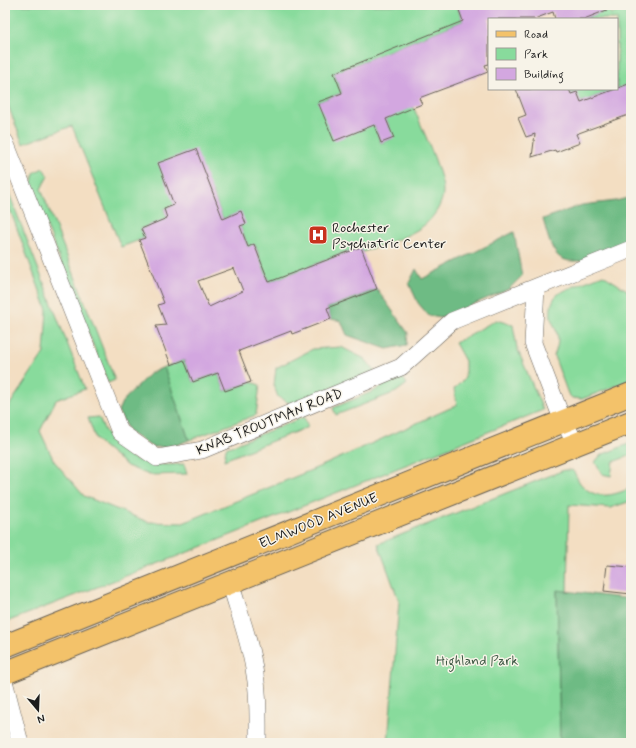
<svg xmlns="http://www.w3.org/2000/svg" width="636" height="748" viewBox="0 0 636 748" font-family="Mynerve,sans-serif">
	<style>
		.green { fill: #88db9c; stroke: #527c5c }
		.forest { fill: #6ebb84; stroke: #456c50 }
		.building { fill: #d3a7e0; fill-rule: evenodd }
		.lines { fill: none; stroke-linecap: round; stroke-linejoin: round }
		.street-casing { stroke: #676056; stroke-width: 18 }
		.primary-casing { stroke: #676056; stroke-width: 24 }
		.street { stroke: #fff; stroke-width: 17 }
		.primary { stroke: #f3c26a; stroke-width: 22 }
		.labels { text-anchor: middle; stroke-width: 3; stroke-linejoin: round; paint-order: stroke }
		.poi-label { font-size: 14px; fill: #1c1c1c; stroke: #f7f3e8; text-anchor: start }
		.street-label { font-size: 14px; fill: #1c1c1c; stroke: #f7f3e8 }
		.park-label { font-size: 14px; fill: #3c5542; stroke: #f7f3e8 }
	</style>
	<rect width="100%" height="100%" fill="#f7f3e8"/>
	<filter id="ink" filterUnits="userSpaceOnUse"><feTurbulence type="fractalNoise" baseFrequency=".025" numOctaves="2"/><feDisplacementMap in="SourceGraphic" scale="8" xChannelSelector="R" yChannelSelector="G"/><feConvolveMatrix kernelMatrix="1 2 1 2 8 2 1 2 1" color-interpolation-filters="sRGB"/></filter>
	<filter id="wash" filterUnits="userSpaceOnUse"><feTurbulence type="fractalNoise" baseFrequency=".012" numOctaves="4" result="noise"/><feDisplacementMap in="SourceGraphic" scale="16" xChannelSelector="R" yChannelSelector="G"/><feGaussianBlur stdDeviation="0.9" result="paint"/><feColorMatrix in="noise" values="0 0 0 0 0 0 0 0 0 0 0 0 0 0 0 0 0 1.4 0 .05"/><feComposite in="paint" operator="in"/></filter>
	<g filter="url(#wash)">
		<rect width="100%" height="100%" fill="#f3dec2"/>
		<path class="green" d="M5 5H457L463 21 334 73 342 93 318 102 374 125 381 143 393 138 386 119 411 101C418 119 444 175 443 191 443 206 430 223 417 230 401 240 380 245 363 252L360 247 269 282 255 245 248 247 240 226 241 212 223 219 212 191 164 209 176 243 162 248 152 224 141 229 145 238 121 247 72 126 23 144 5 98Z
			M631 7V83L617 89V19H584L609 9 611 14Z
			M569 89H616L581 102 571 94Z
			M43 168 48 176 41 189 115 380 108 383 31 186 34 173Z
			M5 183 85 389 56 400 40 431 54 461 84 496 148 522 183 523 326 464 457 405 454 389 465 378V361L455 343 496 320 513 325 517 348 543 410 196 549 9 621 5 609V412L44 353 47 310 5 196Z
			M603 275 627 290 631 299V380L582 399 572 398 568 394 554 356C560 340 559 336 552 321 549 313 551 300 557 295 564 289 594 279 603 275Z
			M341 347 365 359 375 371 291 404 278 397 274 386 276 368 313 349Z
			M184 360 193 382 218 373 225 391 251 382 260 385 256 415 189 440 164 367Z
			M401 375 407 384 396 392 336 415 333 408 374 391Z
			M99 417C113 458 143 468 184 464L187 474 149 475 127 466 96 440 88 418Z
			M304 417 308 427 224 460 226 448Z
			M631 443V455L613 462 611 476 602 474 595 462 601 455Z
			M564 470H572C576 474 577 479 580 483 595 501 612 496 631 488V501L610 508 569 505 567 592 557 591 560 743H388L399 601 378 544Z"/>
		<path class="forest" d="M631 197V240C611 249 567 277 553 249 548 240 546 229 543 219L582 205 616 201Z
			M514 232 522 276 509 289 441 318 429 316 418 303 409 283 416 269 422 279Z
			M377 289 408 333 407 345 387 349 347 335 341 321 331 319 327 308Z
			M164 367 189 440 172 447H152L129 432 118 411 122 402 149 374Z
			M557 590 631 599V743H560Z"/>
		<g id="blocks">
			<path class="building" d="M457 5 617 6 584 19H555L553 12 534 19H489V64L485 65 488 72 419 98 422 104 386 119 394 138 381 143 374 125 334 141 318 102 342 93 334 73 463 21Z
				M631 83V114L576 134 580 143 556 152 555 150 532 157 535 134 526 137 518 118 526 115 516 89H569L571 94 577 92 581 102Z
				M196 149 223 219 241 211 246 224 240 226 248 247 254 244 269 282 361 247 377 289 327 308 331 319 292 334 291 331 239 351 251 382 225 391 218 373 193 382 184 360 171 365 156 326 166 325 158 305 164 303 139 240 145 238 141 229 167 218 164 209 174 205 158 163ZM234 268 243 291 209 307 198 281Z
				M607 565 631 567V594L604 591Z"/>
		</g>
	</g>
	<g filter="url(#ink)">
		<use href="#blocks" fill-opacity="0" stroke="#676056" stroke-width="1"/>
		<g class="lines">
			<g class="street-casing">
				<path id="street" d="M5 142 120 432 157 458 202 450 401 367 452 321 631 249
					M536 288 533 343 559 411 564 420 575 444
					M230 582C239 613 251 644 255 675 259 697 258 720 258 743
					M5 685 20 743"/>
			</g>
			<g class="primary-casing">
				<path id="primary" d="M5 646 631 394
					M5 673 631 422"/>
			</g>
			<use href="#street" class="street"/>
			<use href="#primary" class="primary"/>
		</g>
	</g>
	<defs>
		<g id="hospital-square" transform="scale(1)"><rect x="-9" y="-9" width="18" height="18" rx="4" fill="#c8321e" stroke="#f7f3e8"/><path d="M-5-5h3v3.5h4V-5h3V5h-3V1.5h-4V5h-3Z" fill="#fff"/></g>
	</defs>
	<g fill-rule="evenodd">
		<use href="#hospital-square" x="318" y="235"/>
	</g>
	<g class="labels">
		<g class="poi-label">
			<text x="332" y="232">Rochester<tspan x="332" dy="16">Psychiatric Center</tspan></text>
		</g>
		<g class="street-label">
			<text transform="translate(269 421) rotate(-22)" y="5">KNAB TROUTMAN ROAD</text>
			<text transform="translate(318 520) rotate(-22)" y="5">ELMWOOD AVENUE</text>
		</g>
		<g class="park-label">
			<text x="477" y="665">Highland Park</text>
		</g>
	</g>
	<rect width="636" height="748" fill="none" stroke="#f7f3e8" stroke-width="20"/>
	<rect x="488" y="18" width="130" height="72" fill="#f7f3e8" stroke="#9f9d96"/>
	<rect x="496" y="31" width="20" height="6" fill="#f3c26a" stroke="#9f9d96"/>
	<text x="524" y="38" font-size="12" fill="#1c1c1c">Road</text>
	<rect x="496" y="48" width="20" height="12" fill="#88db9c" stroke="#9f9d96"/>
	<text x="524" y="58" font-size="12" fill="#1c1c1c">Park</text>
	<rect x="496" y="68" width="20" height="12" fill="#d3a7e0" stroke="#9f9d96"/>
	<text x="524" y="78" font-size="12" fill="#1c1c1c">Building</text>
	<g transform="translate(38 710) rotate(161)" stroke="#f7f3e8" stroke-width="3" paint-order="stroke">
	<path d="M0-3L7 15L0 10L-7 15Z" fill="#1c1c1c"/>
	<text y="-6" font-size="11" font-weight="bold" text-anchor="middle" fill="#1c1c1c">N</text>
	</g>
</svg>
